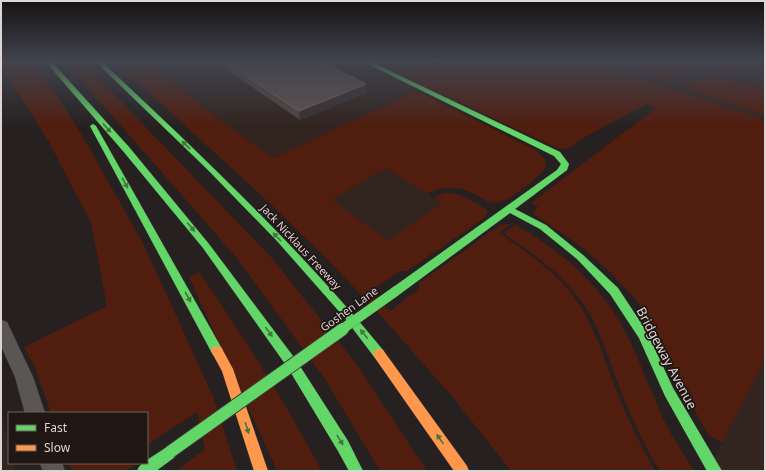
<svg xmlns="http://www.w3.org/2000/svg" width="766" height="472" viewBox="0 0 766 472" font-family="'Noto Sans',sans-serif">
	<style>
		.built { fill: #32241f }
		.green { fill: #501d0f }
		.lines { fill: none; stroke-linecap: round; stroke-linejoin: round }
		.street-casing { stroke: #403b3a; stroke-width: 1 }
		.fast-casing { stroke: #403b3a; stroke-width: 1 }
		.slow-casing { stroke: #403b3a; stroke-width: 1 }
		.street { fill: #5a5654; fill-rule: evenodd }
		.fast { fill: #63d668; fill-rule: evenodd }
		.slow { fill: #ff974d; fill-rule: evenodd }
		.fast-bridge-far1-casing { stroke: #403b3a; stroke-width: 10; stroke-linecap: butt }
		.fast-bridge-casing { stroke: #403b3a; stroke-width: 14; stroke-linecap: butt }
		.fast-bridge-far1 { stroke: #63d668; stroke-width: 10 }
		.fast-bridge { stroke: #63d668; stroke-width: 12 }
		.wall { fill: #524541 }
		.shaded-wall { fill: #3a302d }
		.building { fill: #615451; stroke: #746865 }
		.oneway { fill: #42763e }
		.labels { text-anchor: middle; stroke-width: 3.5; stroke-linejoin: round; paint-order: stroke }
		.street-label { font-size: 11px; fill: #dcd5d3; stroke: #201613 }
		.near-street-label { font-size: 13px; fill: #dcd5d3; stroke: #201613 }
	</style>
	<rect width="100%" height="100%" fill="#262120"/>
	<path class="built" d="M147 61H372L426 87 274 158 232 129Z
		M562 61H765V132Z
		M386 168 443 203 388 241 331 200Z
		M765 359V471H709L731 423Z
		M1 415 9 445V463H14L16 471H1Z"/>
	<path class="green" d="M1 61H31L56 94 83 137 145 247 214 399 237 471H176L205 449 197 412 147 445V413H51L35 367 24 347 107 306 91 223 48 140 1 67Z
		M64 61H82L271 257 356 364 427 471H380L325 379 237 258Z
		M114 61H147L232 129 274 158 417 91 535 150C542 156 551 163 542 172 536 179 509 201 500 202 489 205 481 197 472 193 458 186 441 186 427 194L386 168 332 200 388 241 442 203 434 198C451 185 473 201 487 210V214L483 219 407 271H400L371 291 390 311 419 289V283L500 225 511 224 499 233C525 251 552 269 571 293 594 322 603 356 616 389 627 417 640 445 655 471H511L455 400 383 318 323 255 263 197Z
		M372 61H407L408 62C397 73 384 67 372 61Z
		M423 61H434L439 63 445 61H590L765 120V359L722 443 709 435 700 421 653 325 637 301 610 272 583 248 534 214 533 212 538 207 531 203 656 108 646 104 578 141C570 150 566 150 555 147L397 73 401 69Z
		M602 61H765V68L743 67 727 74 697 67 692 68 670 81 642 75Z
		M712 76 722 77 765 89V115L704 95 682 86 697 77Z
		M516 225C551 245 581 268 606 301 632 334 647 385 666 424 674 440 685 456 694 471H660C644 445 631 417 620 389 608 358 600 325 579 298 558 271 531 252 503 233Z
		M199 272C243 336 285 402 322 471H277L189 277Z
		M69 463H138L125 471H72Z"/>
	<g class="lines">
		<g class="street-casing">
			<path id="street" d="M1 320 7 322 33 377 45 413H25L15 377 1 346Z
				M40 463H62L65 471H43Z"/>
		</g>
		<g class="fast-casing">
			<path id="fast" d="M45 61H51L129 147 209 244 296 360 348 441 363 471H349L338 451 288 368 203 248 123 151Z
				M95 61H101C200 154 297 245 383 350L385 354 383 358 379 359 375 358 344 317 277 241 206 168Z
				M362 61H369L560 152 569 164 567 170 515 209 546 225 583 255 618 288 647 332 673 388 722 471H707L665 396 639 338 610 294 577 259 540 229 510 213 400 294 396 295 392 294 391 291 392 288 557 170 561 164 554 156Z
				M93 124 96 126 221 347 223 351 221 355 217 356 213 355 90 126Z
				M170 445 175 447 177 452 175 457 156 471H137C139 466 141 463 147 463V460Z"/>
		</g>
		<g class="slow-casing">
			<path id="slow" d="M217 346 221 347 233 369 268 471H254L222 371 211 351 213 347Z
				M379 349 383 350 467 466 469 471H454L375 358 373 354 375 350Z"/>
		</g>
		<use href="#street" class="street"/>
		<use href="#fast" class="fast"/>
		<use href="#slow" class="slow"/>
		<g class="fast-bridge-far1-casing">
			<path id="fast-bridge-far1" d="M341 330 396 291"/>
		</g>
		<g class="fast-bridge-casing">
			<path id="fast-bridge" d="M170 452 343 329"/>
		</g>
		<use href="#fast-bridge-far1" class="fast-bridge-far1"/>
		<use href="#fast-bridge" class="fast-bridge"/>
	</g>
	<path class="wall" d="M214 61H321L366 84V93L300 120Z"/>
	<path class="shaded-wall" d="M366 84V93L300 120 299 111Z"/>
	<path class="building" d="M223 61H321L366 84 299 111Z"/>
	<defs><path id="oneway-solid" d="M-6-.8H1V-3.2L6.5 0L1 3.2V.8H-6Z"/></defs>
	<g class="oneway">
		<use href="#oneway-solid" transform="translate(107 128) rotate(47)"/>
		<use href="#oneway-solid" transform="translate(186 145) rotate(-136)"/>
		<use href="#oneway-solid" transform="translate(125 183) rotate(61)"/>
		<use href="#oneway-solid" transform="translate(191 227) rotate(50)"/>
		<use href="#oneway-solid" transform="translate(277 237) rotate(-134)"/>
		<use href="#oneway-solid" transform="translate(188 297) rotate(61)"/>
		<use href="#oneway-solid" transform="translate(269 332) rotate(54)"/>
		<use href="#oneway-solid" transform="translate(364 334) rotate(-129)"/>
		<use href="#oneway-solid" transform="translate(247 428) rotate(72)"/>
		<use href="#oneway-solid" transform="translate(440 439) rotate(-125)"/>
		<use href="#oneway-solid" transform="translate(340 440) rotate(58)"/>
	</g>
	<linearGradient id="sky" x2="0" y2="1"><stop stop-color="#151212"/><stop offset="0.48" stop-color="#41434e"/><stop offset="1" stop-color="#41434e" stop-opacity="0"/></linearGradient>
	<rect width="766" height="127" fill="url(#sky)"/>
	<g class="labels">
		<g class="street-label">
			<text transform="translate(301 247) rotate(47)" y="4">Jack Nicklaus Freeway</text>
			<text transform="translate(349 309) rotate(-36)" y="4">Goshen Lane</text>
		</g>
		<g class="near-street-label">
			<text transform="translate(667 358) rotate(62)" y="5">Bridgeway Avenue</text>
		</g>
	</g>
	<rect width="766" height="472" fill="none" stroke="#dcd5d3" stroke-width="4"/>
	<rect x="8" y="412" width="140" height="52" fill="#201613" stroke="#6b6260"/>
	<rect x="16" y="425" width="20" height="6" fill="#63d668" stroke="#6b6260"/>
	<text x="44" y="432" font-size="12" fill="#dcd5d3">Fast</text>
	<rect x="16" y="445" width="20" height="6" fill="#ff974d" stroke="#6b6260"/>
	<text x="44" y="452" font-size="12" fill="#dcd5d3">Slow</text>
</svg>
